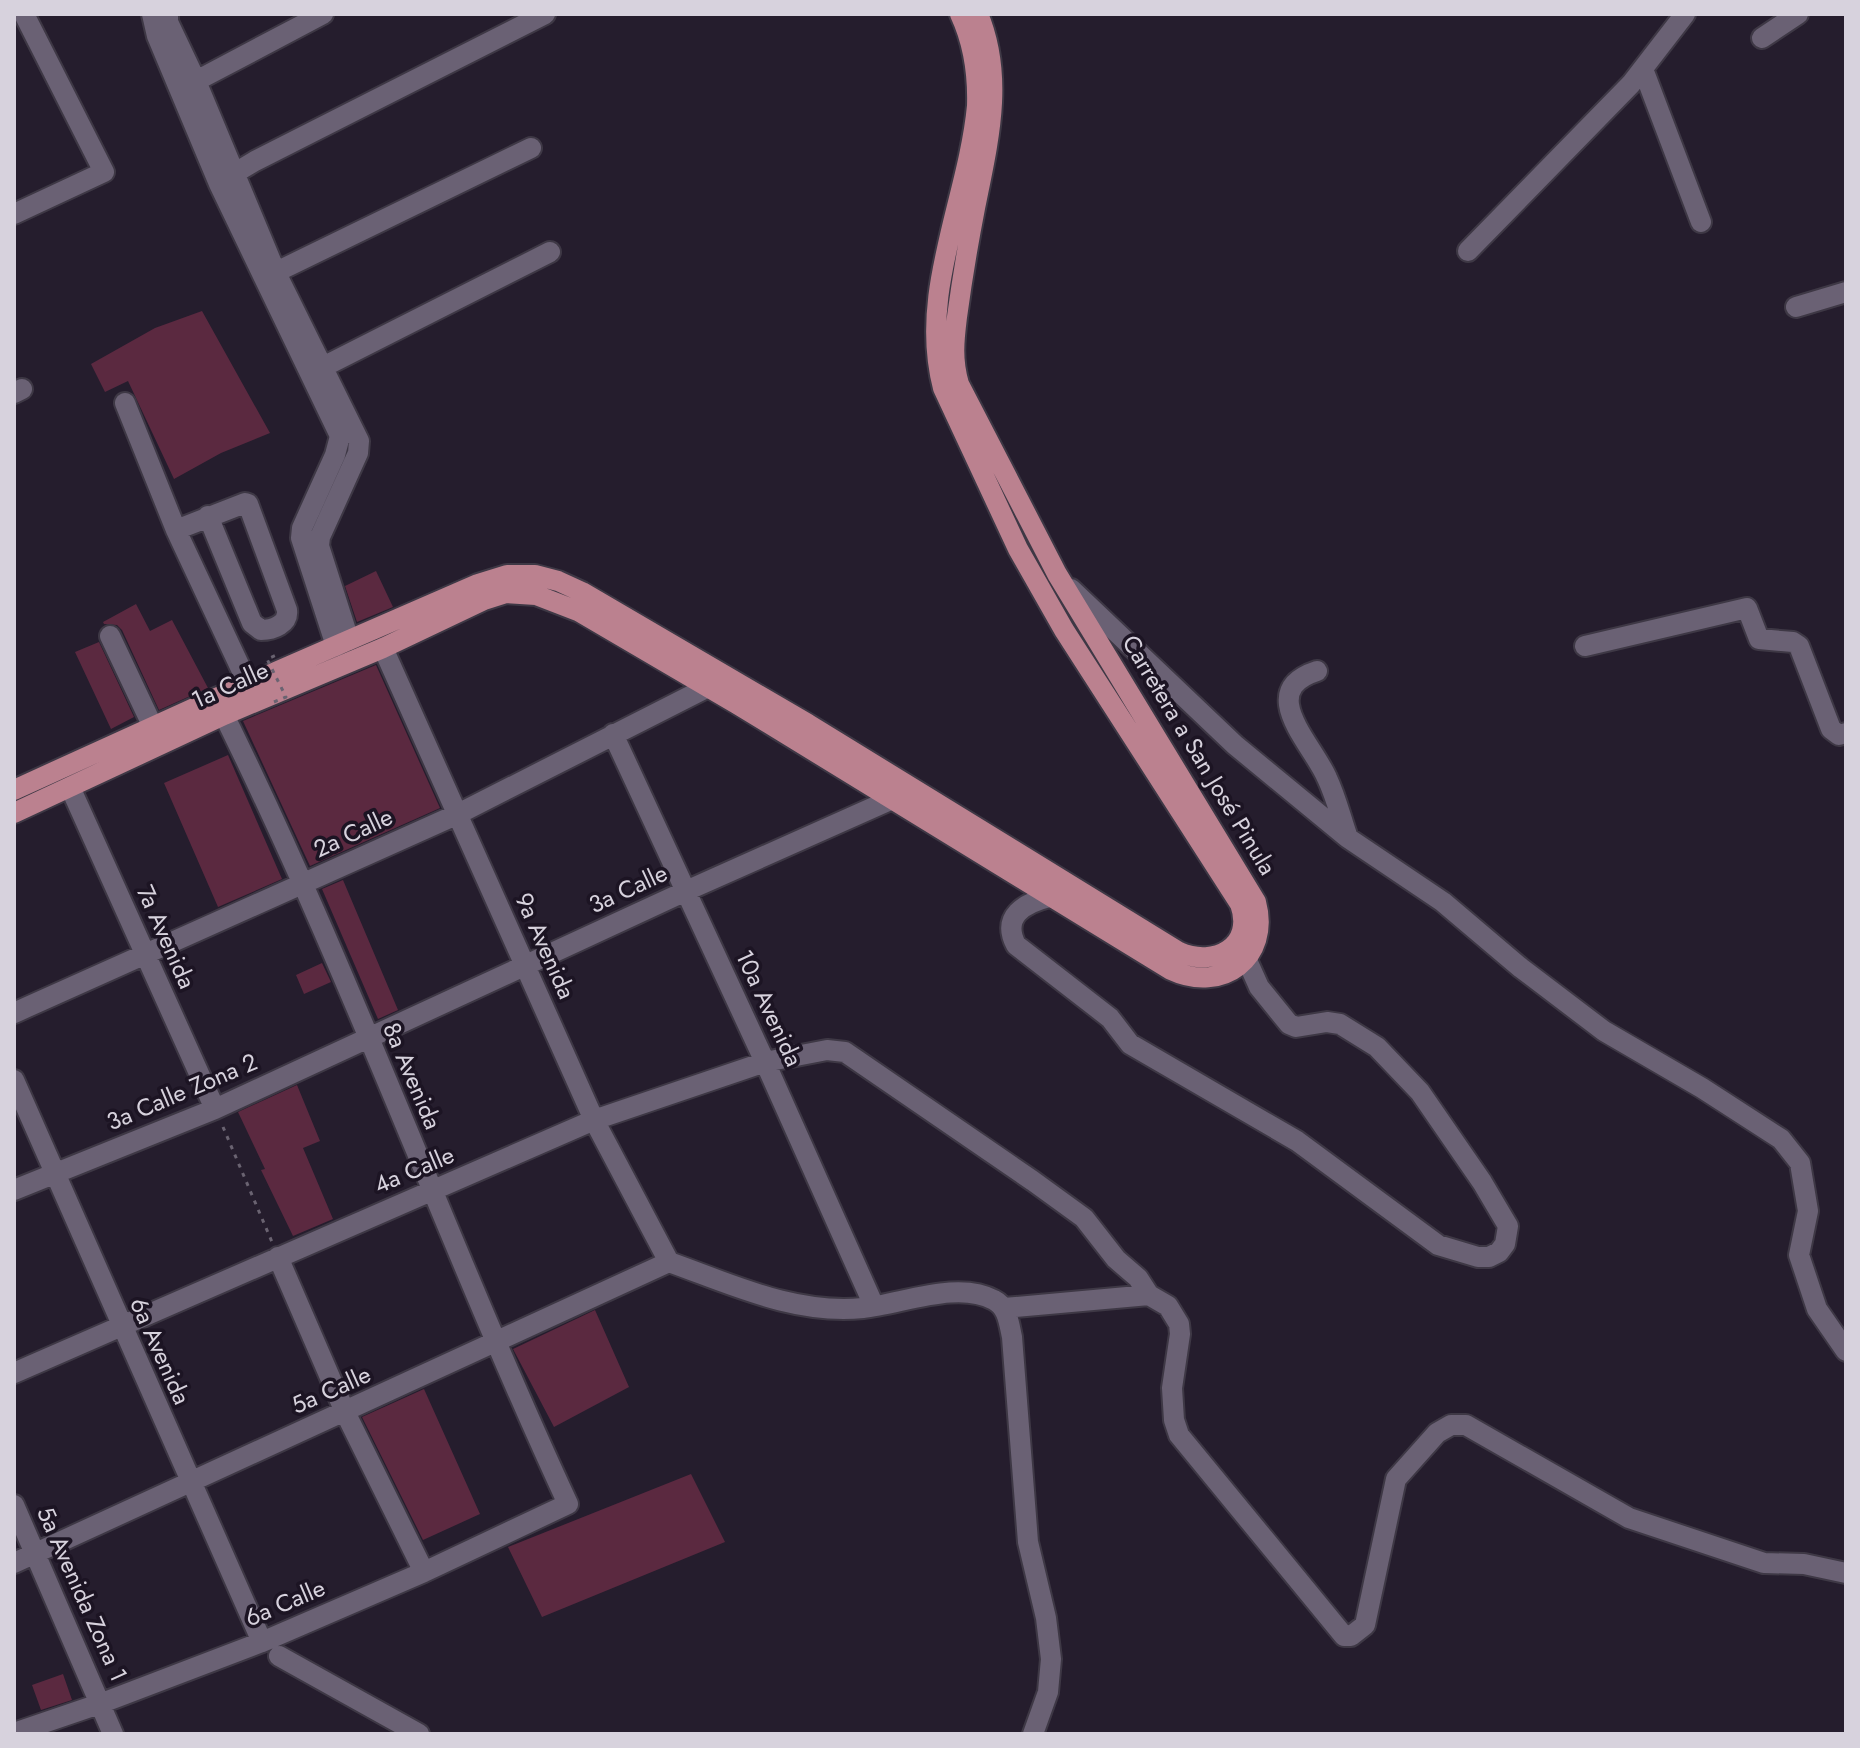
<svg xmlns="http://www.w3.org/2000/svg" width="1860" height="1748" viewBox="0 0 1860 1748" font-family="Jost,sans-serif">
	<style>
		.building { fill: #5b2940 }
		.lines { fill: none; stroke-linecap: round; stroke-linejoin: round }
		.minor-casing { stroke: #3e3845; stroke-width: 24 }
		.major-casing { stroke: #3e3845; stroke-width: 24 }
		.path { stroke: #6a6371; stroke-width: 3; stroke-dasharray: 4 6; stroke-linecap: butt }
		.minor { stroke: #6a6174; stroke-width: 20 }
		.major { stroke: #bb818f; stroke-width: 20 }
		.path-bridge { stroke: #6a6371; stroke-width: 3; stroke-dasharray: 4 6; stroke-linecap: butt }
		.labels { text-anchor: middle; stroke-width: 7; stroke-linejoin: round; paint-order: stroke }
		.street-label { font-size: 24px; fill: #d7d2dd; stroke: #1c1423 }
	</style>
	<rect width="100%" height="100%" fill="#251d2d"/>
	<path class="building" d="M202 311 270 433 221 453 174 479 128 381 105 392 91 364 155 328Z
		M376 571 393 607 357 622 345 586Z
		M136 604 150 631 172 620 208 688 159 710 122 630 117 625 104 624 103 622Z
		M99 642 134 717 111 729 75 652Z
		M376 665 440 808 310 866 243 721Z
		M228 755 282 879 218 907 164 783Z
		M343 880 398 1010 378 1019 322 889Z
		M322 963 331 982 304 994 296 975Z
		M297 1085 320 1141 303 1148 333 1219 293 1236 261 1170 265 1169 238 1112Z
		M595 1310 629 1387 554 1427 513 1349Z
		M424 1389 480 1514 423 1540 362 1417Z
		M691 1474 725 1542 542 1617 508 1547Z
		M63 1674 72 1700 41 1710 32 1685Z"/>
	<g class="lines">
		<g class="minor-casing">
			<path id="minor" d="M152 14 157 36 219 184 340 436 335 455 302 528 301 538 336 646
				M168 14V22L196 81 276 273 359 441 358 453 320 537 319 546 349 640
				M1762 38 1798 14
				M1643 69 1701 222
				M196 81 323 14
				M225 179 255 161 545 14
				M14 214 104 172 24 14
				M1468 251 1631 84 1685 14
				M266 277 531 148
				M1796 307 1846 292
				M323 367 550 252
				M14 393 22 389
				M125 403 176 530 248 684
				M176 530 245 503 248 504 287 610C289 624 273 630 261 630L252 623 208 516
				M1071 589 1235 745 1348 838 1443 902 1521 968 1604 1031 1702 1088 1781 1139 1800 1163 1808 1211 1799 1255 1817 1309 1846 1351
				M110 636 153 727
				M1585 646 1747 608 1759 639 1793 642 1799 646 1831 729 1839 735 1846 733
				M383 648 594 1120 669 1262
				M1317 671C1255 691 1312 743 1327 778 1336 797 1341 818 1348 838
				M613 734 765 1062 874 1306
				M70 787 215 1109
				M1049 897C1025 903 1001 916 1016 945L1110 1018 1130 1044 1297 1141 1438 1245 1478 1257H1489L1499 1252 1505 1244 1508 1226 1482 1182 1420 1092 1377 1047 1340 1024 1327 1022 1296 1027 1289 1024 1259 987 1246 958
				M14 1013 458 814 708 687
				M14 1080 262 1642
				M14 1190 215 1109 686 891 890 800 903 791
				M278 1257 345 1412 424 1572
				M669 1262C731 1284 795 1315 863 1308 902 1304 958 1280 994 1300 1008 1307 1009 1324 1012 1337L1028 1542 1046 1618 1051 1659 1048 1692 1033 1734
				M1004 1308 1149 1295
				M14 1373 594 1120 765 1062 827 1050 845 1052 1033 1181 1084 1218 1116 1259 1138 1278 1149 1295 1168 1306 1179 1324 1180 1334 1172 1388 1174 1420 1179 1435 1344 1636H1351L1365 1625 1396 1479 1437 1433 1451 1425H1466L1629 1518 1764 1563 1804 1564 1846 1573
				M14 1505 113 1734
				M14 1563 669 1262
				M279 1656 419 1734
				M14 1733 102 1703 262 1642 424 1572 568 1504C445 1238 347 961 216 699"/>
		</g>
		<g class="major-casing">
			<path id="major" d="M14 790 216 698 478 584 507 575H535L558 581 582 592 808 724 1179 952C1215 968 1255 946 1240 904L1064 630 1018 549 943 388C918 293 968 200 977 106 978 73 974 44 960 14
				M14 813 224 715 383 648 484 600 506 593 536 595 580 612 737 704 1171 970C1222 994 1271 958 1256 902L1057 574 959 384C952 360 954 341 957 317 962 280 968 244 975 208 988 143 1005 78 978 14"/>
		</g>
		<path class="path" d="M223 1127 272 1242"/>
		<use href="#minor" class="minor"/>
		<use href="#major" class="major"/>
		<path class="path-bridge" d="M274 702 286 697 267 659 279 654"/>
	</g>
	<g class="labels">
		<g class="street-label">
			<text transform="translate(230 685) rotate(-24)" y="8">1a Calle</text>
			<text transform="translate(1199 755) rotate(59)" y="8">Carretera a San José Pinula</text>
			<text transform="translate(353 833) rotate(-25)" y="8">2a Calle</text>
			<text transform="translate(628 889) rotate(-25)" y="8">3a Calle</text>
			<text transform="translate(166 937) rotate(66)" y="8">7a Avenida</text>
			<text transform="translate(545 946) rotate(66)" y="8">9a Avenida</text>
			<text transform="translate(769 1008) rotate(65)" y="8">10a Avenida</text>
			<text transform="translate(412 1076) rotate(67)" y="8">8a Avenida</text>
			<text transform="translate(182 1092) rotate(-23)" y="8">3a Calle Zona 2</text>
			<text transform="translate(414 1170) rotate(-23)" y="8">4a Calle</text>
			<text transform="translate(160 1351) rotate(66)" y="8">6a Avenida</text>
			<text transform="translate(331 1390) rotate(-24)" y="8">5a Calle</text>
			<text transform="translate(82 1594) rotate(66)" y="8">5a Avenida Zona 1</text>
			<text transform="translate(285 1603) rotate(-23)" y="8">6a Calle</text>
		</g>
	</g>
	<rect width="1860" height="1748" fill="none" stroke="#d7d2dd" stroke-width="32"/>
</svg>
